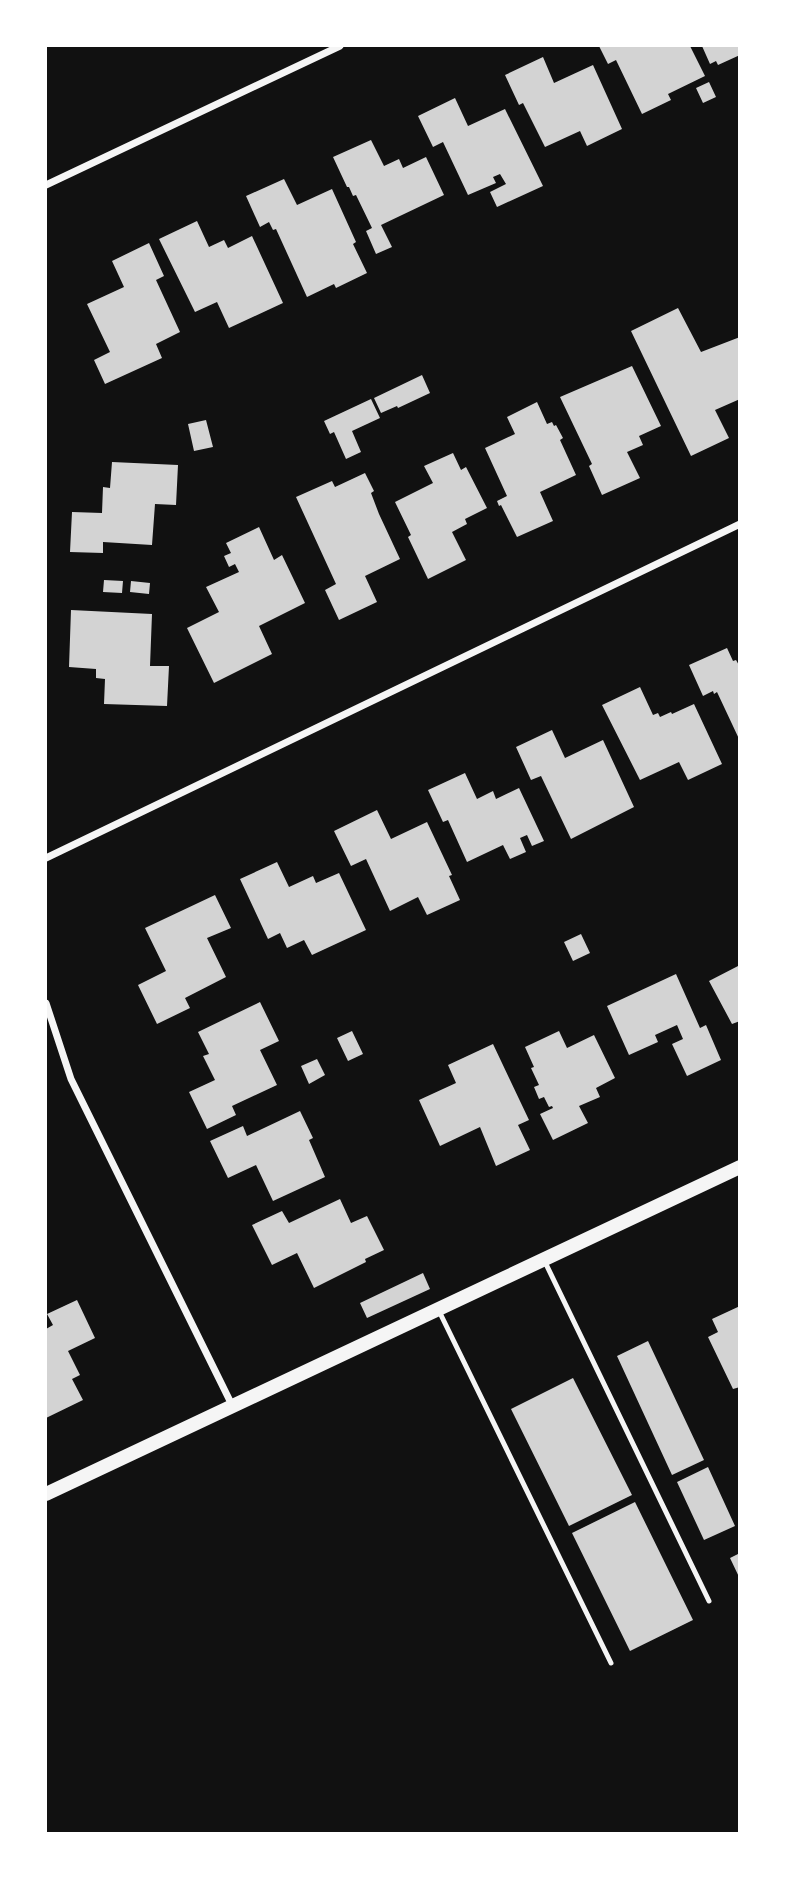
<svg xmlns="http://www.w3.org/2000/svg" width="785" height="1879" viewBox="0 0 785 1879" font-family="'Asap Condensed',sans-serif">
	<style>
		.building { fill: #d3d3d3 }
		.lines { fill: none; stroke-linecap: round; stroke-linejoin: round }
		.service { stroke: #f5f5f5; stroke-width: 5 }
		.minor { stroke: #f5f5f5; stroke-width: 7 }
		.secondary { stroke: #f5f5f5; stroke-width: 14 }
	</style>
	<rect width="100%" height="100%" fill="#111"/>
	<path class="building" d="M599 46H690L705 76 668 94 671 100 642 114 616 60 608 64Z
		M702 46H740V55L718 65 716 61 710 64Z
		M543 57 554 83 593 65 622 129 587 146 580 131 545 147 523 103 519 105 505 75Z
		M709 82 716 97 703 103 696 88Z
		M455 98 468 126 505 109 543 186 497 207 490 192 506 184 500 174 493 177 496 183 468 195 443 142 433 147 418 116Z
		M371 140 384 166 399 159 403 168 426 157 444 195 381 225 392 247 376 254 366 231 372 228 356 195 353 196 349 187H347L333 157Z
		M284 179 297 205 332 189 356 242 353 244 367 273 336 288 334 284 307 297 276 229 273 230 269 222 260 227 246 196Z
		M197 221 209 247 224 240 228 248 252 236 283 303 229 328 217 302 195 312 159 239Z
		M149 243 164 276 156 280 180 332 156 344 162 358 105 384 94 360 110 352 87 304 124 287 112 261Z
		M678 308 701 352 740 337V399L715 410 729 438 691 456 631 331Z
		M632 366 661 426 639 436 643 445 627 452 640 478 602 495 589 466 592 464 560 397Z
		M422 375 430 393 398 408 397 406 381 413 374 398Z
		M371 399 380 418 352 431 361 452 346 459 334 432 330 434 324 421Z
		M537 402 547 424 552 422 554 426 556 425 563 438 560 440 576 475 540 492 553 521 517 537 501 505 499 506 497 501 507 496 485 448 515 434 507 417Z
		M206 420 213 447 194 451 188 424Z
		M453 453 461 470 466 467 487 508 465 519 467 524 452 532 466 560 428 579 408 537 411 535 395 502 433 483 424 466Z
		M112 462 178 465 176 505 155 504 152 545 103 542V553L70 552 72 512 102 513 103 487 110 488Z
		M365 473 374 491 371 493 379 514 400 559 365 576 377 602 339 620 325 590 336 584 296 497 332 481 335 487Z
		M259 527 274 560 282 555 305 603 259 626 272 654 214 683 187 628 219 612 206 587 239 572 235 564 229 567 224 556 231 553 226 543Z
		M104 580 123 581 122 593 103 592Z
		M131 581 150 583 149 594 130 592Z
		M71 610 152 614 150 666H169L167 706 104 704 105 679 96 678V669L69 667Z
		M727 648 733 661 736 660 740 667V741L717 692 714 694 713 691 703 696 689 665Z
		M640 687 653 715 658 713 660 717 671 712 672 714 694 704 722 764 688 780 679 762 640 780 602 705Z
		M552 730 565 758 603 740 634 807 571 839 541 776 531 780 516 747Z
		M465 773 477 799 493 791 496 799 519 788 544 841 532 846 527 835 520 838 526 852 510 859 503 845 467 862 448 820 443 822 428 790Z
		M377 810 391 839 427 822 452 875 449 876 460 900 427 915 418 897 390 911 366 859 351 866 334 831Z
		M277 862 289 887 313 876 316 883 339 873 366 930 312 955 304 940 287 948 280 933 268 939 240 879Z
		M215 895 231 928 207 938 226 977 185 998 190 1008 157 1024 138 985 166 971 145 928Z
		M581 934 590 953 573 961 564 942Z
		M740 965V1021L732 1024 709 981Z
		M676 974 700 1028 706 1025 721 1060 687 1076 672 1044 683 1039 677 1025 655 1035 658 1042 629 1055 607 1006Z
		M260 1002 279 1041 260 1050 277 1085 232 1106 236 1115 207 1129 189 1092 215 1080 203 1056 209 1054 198 1032Z
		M352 1031 363 1054 348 1061 337 1038Z
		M559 1031 567 1048 594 1035 615 1078 596 1088 600 1097 579 1106 588 1123 553 1140 540 1114 553 1108 552 1106 549 1107 544 1097 539 1099 534 1087 539 1085 531 1068 534 1067 525 1047Z
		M493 1044 529 1120 518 1125 530 1150 496 1166 480 1127 440 1146 419 1100 456 1083 448 1065Z
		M317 1059 325 1075 309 1084 301 1066Z
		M300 1111 313 1138 309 1140 325 1177 273 1201 256 1165 228 1178 210 1141 243 1126 247 1136Z
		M340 1199 351 1223 367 1216 384 1250 365 1259 366 1262 314 1288 297 1253 272 1265 252 1225 282 1211 289 1223Z
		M423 1273 430 1289 367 1318 360 1303Z
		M77 1300 95 1338 68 1351 80 1375 72 1379 83 1400 46 1418V1329L53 1325 47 1314Z
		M740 1306V1387L733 1389 708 1337 718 1332 712 1319Z
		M648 1341 704 1460 672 1475 617 1356Z
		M573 1378 632 1495 569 1526 511 1409Z
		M708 1467 735 1526 704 1540 677 1482Z
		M635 1502 693 1620 630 1651 572 1533Z
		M740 1553V1579L730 1558Z"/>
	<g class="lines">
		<path class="service" d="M545 1262 709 1601
			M439 1311 611 1663"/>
		<path class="minor" d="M46 185 340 46
			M46 858 740 524
			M46 1003 71 1079 232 1405"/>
		<path class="secondary" d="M46 1494 740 1167"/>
	</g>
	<rect width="785" height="1879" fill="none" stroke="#ffffff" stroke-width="94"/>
</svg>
